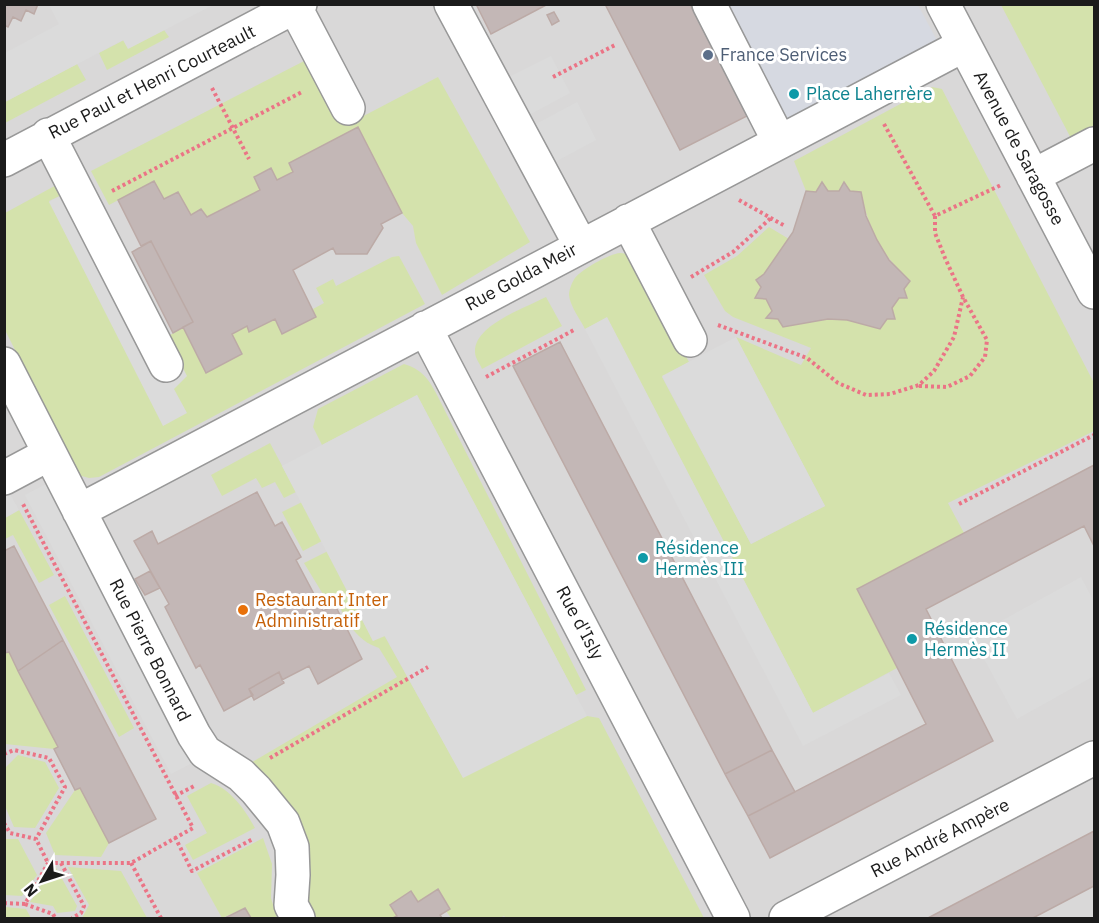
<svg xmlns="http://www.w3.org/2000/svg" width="1099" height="923" viewBox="0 0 1099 923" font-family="'IBM Plex Sans',sans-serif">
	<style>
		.residential { fill: #d9d8d8 }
		.grass { fill: #d4e2ac }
		.parking { fill: #dbdbdb }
		.plaza { fill: #d6d9e1 }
		.building { fill: #c3b7b6; stroke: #bcaaa6; stroke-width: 1.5 }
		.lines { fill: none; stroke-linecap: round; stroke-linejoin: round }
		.minor-casing { stroke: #989898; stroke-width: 36 }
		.path { stroke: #eb7486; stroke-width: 4; stroke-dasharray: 3 3; stroke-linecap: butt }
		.minor { stroke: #fff; stroke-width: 33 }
		.service-dot { fill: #5c6f8a; stroke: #fff; stroke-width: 2 }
		.culture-dot { fill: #0f9aa8; stroke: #fff; stroke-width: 2 }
		.food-dot { fill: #e8710a; stroke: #fff; stroke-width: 2 }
		.labels { text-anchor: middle; stroke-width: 6; stroke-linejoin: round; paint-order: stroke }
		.service-label { font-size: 18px; fill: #4e5e75; stroke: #fff; text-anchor: start }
		.street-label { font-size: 18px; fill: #1b1b1b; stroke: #fff }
		.culture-label { font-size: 18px; fill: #0d838f; stroke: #fff; text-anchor: start }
		.food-label { font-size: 18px; fill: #c56008; stroke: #fff; text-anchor: start }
	</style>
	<rect width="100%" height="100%" fill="#ece6e2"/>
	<path class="residential" d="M5 5H1094V918H5Z"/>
	<path class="grass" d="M1001 5H1094V134L1074 144Z
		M164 30 169 37 107 70 99 53 124 40 129 48Z
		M308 59 354 121 438 77 530 242 442 295 416 243 413 226 402 213 358 127 289 163 293 172 277 180 271 168 254 177 260 190 207 217 201 209 191 215 178 192 164 199 154 181 109 205 91 171Z
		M77 64 86 80 5 123V102Z
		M932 87 942 89 1094 383V431L948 503 964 533 857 589 897 668 813 713 607 318 585 329C580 319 570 306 569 295 569 290 572 282 575 278 582 269 609 254 620 253 627 253 631 257 635 262L689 362 662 377 751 544 825 506 736 337 801 365 811 348 733 317 725 311 704 275 737 256 769 227 789 239 764 274 756 280 761 287 756 298 766 299 772 311 767 318 778 319 784 327 828 319 847 320 879 329 887 319H895L892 308 899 298H907L904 289 910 281C880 253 870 232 861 193L828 191 822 182 816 192 806 191 794 161Z
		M60 183 66 193 49 201 174 389 167 337 183 327 206 373 242 354 232 334 247 326 249 331 275 319 283 334 316 317 313 309 324 303 316 288 333 279 336 286 392 257 399 256 425 304 99 477 89 478 78 475 5 330V213Z
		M546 297 562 326 482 369C480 364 475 358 475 352 474 325 525 308 546 297Z
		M404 364C421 369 428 378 436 393L586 690 576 695 417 395 322 445 313 427 318 409Z
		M270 443 296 492 284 498 275 482 262 488 256 478 222 496 211 475Z
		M302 502 322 541 303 551 282 512Z
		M19 510 54 575 39 583 13 535 5 539V518Z
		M328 551 373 641 384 635 463 777 587 716 599 718 704 918H506L504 916 500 918H451L446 911 450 908 438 889 418 902 411 891 390 905 397 916 393 918H310L247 765 397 677 379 648C355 640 347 621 336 600L329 604 304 563Z
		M65 596 134 728 119 737 49 605Z
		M9 652 58 747 54 749 5 744 4 653Z
		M18 755 45 762 59 788 35 828 14 827 5 806V768Z
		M211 783C230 788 246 811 255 828L193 860 185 845 207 833 187 796Z
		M80 788 109 843 101 857 55 855 46 833 75 790Z
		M263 838 272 864 271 898 277 918H251L245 908 222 918 197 873Z
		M4 839H18L37 875 22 896 5 895Z
		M55 866 77 906 75 911 57 913 53 906 30 902 51 869Z
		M68 867 121 871 147 918H82L89 905Z
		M5 907 26 909 31 918H5Z"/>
	<path class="parking" d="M49 5H213L128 49 123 40 5 102V53L59 24Z
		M551 56 570 93 529 115 509 77Z
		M577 102 596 140 555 162 536 124Z
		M88 181 187 376 174 389 187 413 163 426 49 202Z
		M607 317 813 713 889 673 901 695 803 746 585 329Z
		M736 337 825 506 751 544 662 376Z
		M417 395 587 716 463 778 385 636 373 641 282 466Z
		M48 483 194 762 171 774 25 495Z
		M7 489 19 510 5 518V491Z
		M1081 577 1094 602V676L1017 719 972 637Z"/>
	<path class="plaza" d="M691 5H918L941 48 760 140Z"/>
	<path class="building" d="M4 4H38L34 14 26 10 21 21 13 17 8 27 4 25Z
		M476 4H548L491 34Z
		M605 4H690L747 116 680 150Z
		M554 12 559 21 552 25 547 15Z
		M358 127 402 213 381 224 383 228 367 254H336L333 248 293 270 316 317 282 334 275 319 249 332 247 326 232 334 242 354 206 373 183 327 193 322 151 241 141 246 118 200 154 181 164 199 178 192 191 215 201 209 207 217 260 190 254 177 271 168 277 180 293 172 289 163Z
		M822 182 828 191H839L844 182 850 191 861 192 866 216 877 240 889 260 910 281 904 289 907 298H899L892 308 895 319H887L880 329 847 320 828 319 783 327 778 319 766 318 772 311 766 299 755 298 761 287 756 280 764 274 793 232 806 191 816 192Z
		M151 241 193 322 173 333 132 252Z
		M560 342 772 750 725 774 513 366Z
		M1094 465V546L1084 526 926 609 993 741 770 858 748 816 926 724 857 589Z
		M257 492 275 526 282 522 301 557 296 560 323 611 335 605 362 659 318 684 309 666 282 680 279 672 249 689 253 695 224 711 200 665 196 668 165 607 169 604 134 541 152 531 158 544Z
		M14 546 63 640 18 671 9 652 4 653V551Z
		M150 571 160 588 145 595 135 579Z
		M63 640 156 819 109 843 80 788 75 790 54 749 58 747 18 671Z
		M279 672 284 683 254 700 249 689Z
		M772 750 795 792 748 816 725 774Z
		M1094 831V886L1033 918H928Z
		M438 889 450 909 440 915 442 918H393L397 916 390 905 411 891 418 902Z
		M245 908 251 918H225Z"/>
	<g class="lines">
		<g class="minor-casing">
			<path id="minor" d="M451 4 581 246
				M709 4 779 141
				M943 4 1094 292
				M295 7 348 108
				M48 135 166 365
				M4 160 300 4
				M1033 176 1094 144
				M628 221 690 340
				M425 328 733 918
				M4 364 194 735 205 752 241 775 256 790 283 823 292 847 293 875 291 905 298 918
				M4 478 49 454
				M79 511 964 45
				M786 918 1094 758"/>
		</g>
		<path class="path" d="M553 77 615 45
			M212 88 249 159
			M884 124 935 216 1001 185
			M112 191 302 92
			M739 200 785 226
			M691 277 733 252 771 218
			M718 325 807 358 838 383 866 395 890 394 919 385 934 371 954 337 963 297
			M486 377 574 330
			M919 386 947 387 970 376 985 357 987 340 963 297 945 258 935 233V216
			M959 504 1094 435
			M4 754 14 750 49 758 65 787 36 839
			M270 758 428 667
			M175 796 196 785
			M4 823 10 833 36 839 48 863H131L193 828 23 504
			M175 837 192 871 253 839
			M61 863 84 906 81 913 72 918
			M131 863 161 918
			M4 903 25 904 48 863
			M25 904 53 914 55 918"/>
		<use href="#minor" class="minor"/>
	</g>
	<circle class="service-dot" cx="708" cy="55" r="6"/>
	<g class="culture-dot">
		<circle cx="794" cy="94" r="6"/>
		<circle cx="643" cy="558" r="6"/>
		<circle cx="912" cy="639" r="6"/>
	</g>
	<circle class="food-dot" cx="243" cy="610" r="6"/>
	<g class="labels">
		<g class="service-label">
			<text x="720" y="61">France Services</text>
		</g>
		<g class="street-label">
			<text transform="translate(152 82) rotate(-27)" y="6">Rue Paul et Henri Courteault</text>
			<text transform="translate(1019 148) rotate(62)" y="6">Avenue de Saragosse</text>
			<text transform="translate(521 277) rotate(-28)" y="6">Rue Golda Meir</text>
			<text transform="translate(580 623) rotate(62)" y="6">Rue d'Isly</text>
			<text transform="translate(150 650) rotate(63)" y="6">Rue Pierre Bonnard</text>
			<text transform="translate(940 838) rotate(-27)" y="6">Rue André Ampère</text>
		</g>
		<g class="culture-label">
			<text x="806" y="100">Place Laherrère</text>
			<text x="655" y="554">Résidence<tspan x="655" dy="21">Hermès III</tspan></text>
			<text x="924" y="635">Résidence<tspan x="924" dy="21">Hermès II</tspan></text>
		</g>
		<g class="food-label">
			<text x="255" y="606">Restaurant Inter<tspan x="255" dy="21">Administratif</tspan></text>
		</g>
	</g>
	<rect width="1099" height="923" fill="none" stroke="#1b1b1b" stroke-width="12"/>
	<g transform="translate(42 881) rotate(231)" stroke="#ffffff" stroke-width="4.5" paint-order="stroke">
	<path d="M0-4.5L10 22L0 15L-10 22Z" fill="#1b1b1b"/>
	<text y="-9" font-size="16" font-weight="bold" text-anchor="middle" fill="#1b1b1b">N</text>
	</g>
</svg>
